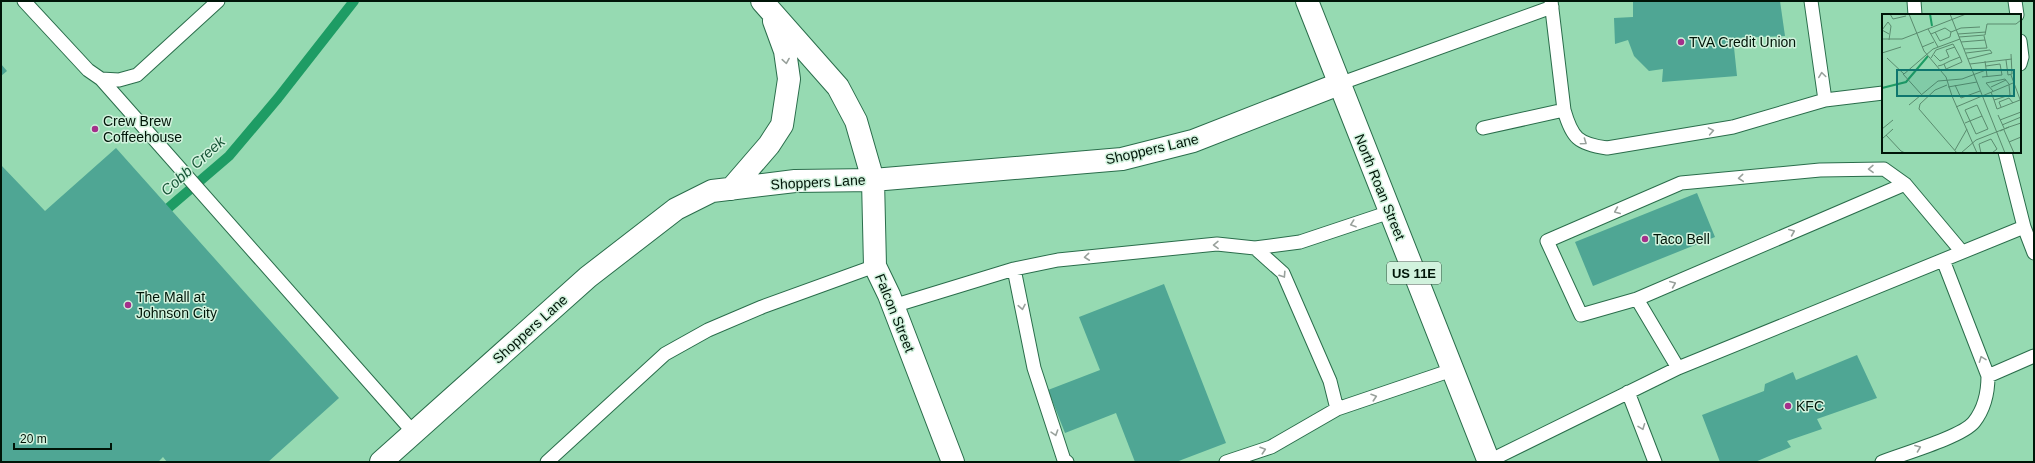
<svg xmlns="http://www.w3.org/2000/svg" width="2035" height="463" viewBox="0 0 2035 463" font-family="Arial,sans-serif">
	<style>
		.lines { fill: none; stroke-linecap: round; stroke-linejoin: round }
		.stream { stroke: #1e9c64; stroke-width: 10 }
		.building { fill: #4fa694 }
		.service-casing { stroke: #2a6d4b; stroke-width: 15 }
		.minor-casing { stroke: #2a6d4b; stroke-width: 24 }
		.primary-casing { stroke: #2a6d4b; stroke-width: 24 }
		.service { stroke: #fff; stroke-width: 13 }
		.minor { stroke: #fff; stroke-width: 22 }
		.primary { stroke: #fff; stroke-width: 22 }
		.oneway { stroke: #99a19c }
		.poi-dot { fill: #a4308b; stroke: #d1f2dd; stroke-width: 1.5 }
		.labels { text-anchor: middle; stroke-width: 3; stroke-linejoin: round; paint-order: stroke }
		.shield { fill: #d1f2dd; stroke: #3f5748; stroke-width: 1 }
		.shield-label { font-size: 13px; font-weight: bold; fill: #001508 }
		.poi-label { font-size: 14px; fill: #001508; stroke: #d1f2dd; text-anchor: start }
		.street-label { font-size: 14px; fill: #001508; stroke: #d1f2dd }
		.water-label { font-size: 15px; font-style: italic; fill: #185537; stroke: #d1f2dd }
		.inset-river { fill: none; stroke: #1e9c64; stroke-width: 2 }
		.inset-road { fill: none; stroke: #5a8b6e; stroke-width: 1 }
		.view { fill: #0f766e; fill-opacity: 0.15; stroke: #0f766e; stroke-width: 2 }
		.inset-edge { fill: none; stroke: #001508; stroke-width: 2 }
	</style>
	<rect width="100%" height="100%" fill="#96dab2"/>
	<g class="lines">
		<path class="stream" d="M159 216 229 156 278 98 354 1"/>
	</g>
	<path class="building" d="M1633 1H1780L1785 36 1733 38 1737 76 1662 82 1663 69 1649 71 1634 56 1628 40 1615 44 1614 18 1633 17Z
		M1 64 7 71 1 76Z
		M116 148 339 398 268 462H167L163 457 158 462H1V165L45 211Z
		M1697 193 1715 237 1593 286 1575 242Z
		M1164 284 1226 443 1176 462H1135L1116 413 1065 433 1048 390 1100 370 1079 317Z
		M1857 355 1877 398 1817 419 1822 429 1787 441 1791 447 1755 462H1720L1702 415 1764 391 1765 384 1793 372 1796 380Z"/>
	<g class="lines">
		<g class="service-casing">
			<path id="service" d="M24 1 88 70 101 79 119 80 137 75 218 1
				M1551 1 1564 110C1572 138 1578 144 1607 148L1733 127 1825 100 1811 1
				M1914 1 1915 15
				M2015 1 2017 15
				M2020 41 2022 57 2020 64
				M101 79 414 433
				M1339 84 1552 7
				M1825 100 1883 93
				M1483 128 1564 110
				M2005 152 2024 227 2034 253
				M1905 184 1637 299 1581 315 1547 241 1681 183 1820 170 1884 169 1905 184 1962 252
				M1255 248 1283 273 1330 381 1337 409
				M1014 269 1034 368 1064 460 1067 462
				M1637 299 1678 368
				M893 306 1014 269 1058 260 1217 244 1255 248 1300 242 1390 212
				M1988 376 2034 356
				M1628 392 1655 462
				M1489 461 1678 368 2024 227
				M547 462 665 354 708 330 762 307 875 266
				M1226 462 1271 447 1337 409 1452 370
				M1882 462C1902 454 1962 437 1974 422 1985 408 1988 393 1988 376L1943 260"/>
		</g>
		<g class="minor-casing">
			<path id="minor" d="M762 1 838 87 856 121 873 180 875 266 889 295 953 462
				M731 189 769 145 782 125 789 79 785 51 774 21
				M381 462 588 277 676 209 712 191 795 181 873 180 1122 159 1193 141 1339 84"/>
		</g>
		<g class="primary-casing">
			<path id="primary" d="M1307 1 1489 462"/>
		</g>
		<use href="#service" class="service"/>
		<use href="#minor" class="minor"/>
		<use href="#primary" class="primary"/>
	</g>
	<defs><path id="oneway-chevron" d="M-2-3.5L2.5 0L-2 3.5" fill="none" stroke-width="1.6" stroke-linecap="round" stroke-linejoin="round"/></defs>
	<g class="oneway">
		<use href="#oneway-chevron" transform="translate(786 61) rotate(81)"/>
		<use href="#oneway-chevron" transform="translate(1822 75) rotate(-98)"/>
		<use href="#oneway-chevron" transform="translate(1711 131) rotate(-10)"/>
		<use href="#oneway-chevron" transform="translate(1584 142) rotate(35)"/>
		<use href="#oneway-chevron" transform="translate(1871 169) rotate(179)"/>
		<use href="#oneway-chevron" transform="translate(1741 178) rotate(175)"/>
		<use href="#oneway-chevron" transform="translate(1617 211) rotate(157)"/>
		<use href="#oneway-chevron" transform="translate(1353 224) rotate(161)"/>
		<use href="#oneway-chevron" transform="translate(1792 232) rotate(-23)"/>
		<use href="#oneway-chevron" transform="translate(1216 245) rotate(179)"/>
		<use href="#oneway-chevron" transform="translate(1087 257) rotate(174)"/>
		<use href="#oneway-chevron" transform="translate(1283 275) rotate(57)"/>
		<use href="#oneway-chevron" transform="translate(1673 284) rotate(-23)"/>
		<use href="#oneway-chevron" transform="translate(1022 307) rotate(79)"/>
		<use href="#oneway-chevron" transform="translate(1982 359) rotate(-111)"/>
		<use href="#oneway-chevron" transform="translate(1374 397) rotate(-18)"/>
		<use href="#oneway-chevron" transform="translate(1642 427) rotate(69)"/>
		<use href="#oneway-chevron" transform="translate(1055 433) rotate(72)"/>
		<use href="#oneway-chevron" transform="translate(1918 448) rotate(-21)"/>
		<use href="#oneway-chevron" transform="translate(1263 450) rotate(-18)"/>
	</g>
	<g class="poi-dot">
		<circle cx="1681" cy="42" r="4"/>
		<circle cx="95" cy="129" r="4"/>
		<circle cx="1645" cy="239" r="4"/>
		<circle cx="128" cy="305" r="4"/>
		<circle cx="1788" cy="406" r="4"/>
	</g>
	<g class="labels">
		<rect class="shield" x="1387" y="262" width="54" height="22" rx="3"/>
		<g class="shield-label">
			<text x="1414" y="278">US 11E</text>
		</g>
		<g class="poi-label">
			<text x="1689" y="47">TVA Credit Union</text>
			<text x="103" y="126">Crew Brew<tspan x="103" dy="16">Coffeehouse</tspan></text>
			<text x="1653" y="244">Taco Bell</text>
			<text x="136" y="302">The Mall at<tspan x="136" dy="16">Johnson City</tspan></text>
			<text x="1796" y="411">KFC</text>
		</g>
		<g class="street-label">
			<text transform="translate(1152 149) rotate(-13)" y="5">Shoppers Lane</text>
			<text transform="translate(818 182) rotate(-3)" y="5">Shoppers Lane</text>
			<text transform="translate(1380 187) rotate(68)" y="5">North Roan Street</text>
			<text transform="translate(895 313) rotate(68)" y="5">Falcon Street</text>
			<text transform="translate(530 329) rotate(-42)" y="5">Shoppers Lane</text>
		</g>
		<g class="water-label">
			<text transform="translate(193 166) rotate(-42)" y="5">Cobb Creek</text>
		</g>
	</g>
	<g transform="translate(1882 14)">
		<rect width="139" height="139" fill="#96dab2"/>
		<path class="inset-river" d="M48 0 50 12M0 74 24 68 46 42"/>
		<path class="inset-road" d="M8 0 11 5 24 2M27 0 42 37 64 63 70 82 95 139M68 0 123 139M46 15 56 33M53 18 58 27 68 23 69 18M7 20 0 16 6 8 9 12 7 26M49 20 63 14 69 18 79 14 98 13M76 20 104 18M77 23 103 21 105 10H134L139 6M0 25H20L84 0M79 28 103 26M40 33 52 28M82 35 105 34 102 22M0 39 19 33M84 39 108 36 110 39 86 45M52 41 58 47 67 43 64 36 73 33M5 44 22 60 51 35 78 25M49 44 54 36 71 30 78 43M124 46 126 61 130 60 129 40M103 47 105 62M88 50 130 45M56 52 60 51 68 47 78 43 80 48 64 55 62 50M21 60 39 80M129 61 139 88M100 63 120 61 118 50 104 52M65 71 53 76 38 90 37 95 75 139M73 71 79 84 98 77M66 73 95 68M109 73 124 66M111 77 104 69 123 65 127 70M109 78 112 86 128 81 127 71M112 86 115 95 138 86M27 91 56 67 80 65 104 56M95 91 106 115 94 120 83 96ZM74 93 131 69M119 93 117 88 127 84 131 89M116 101 122 114M118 106 139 98M83 109 100 102M120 111 139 103M127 113 139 109M0 115 11 106M122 116 132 139M4 121 19 137 23 139M0 125 11 115M127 128 139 123M73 136 85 115M79 139 94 126 127 113 118 117M99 139 97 130 109 125 115 135 110 139"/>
		<path class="view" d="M15 56H132V82H15Z"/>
		<rect width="139" height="139" class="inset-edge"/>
	</g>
	<rect width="2035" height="463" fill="none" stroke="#001508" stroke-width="4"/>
	<path d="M14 443v6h97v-6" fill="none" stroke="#001508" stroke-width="2"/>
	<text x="20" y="443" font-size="12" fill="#001508" stroke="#d1f2dd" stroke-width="3" paint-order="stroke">20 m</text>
</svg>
